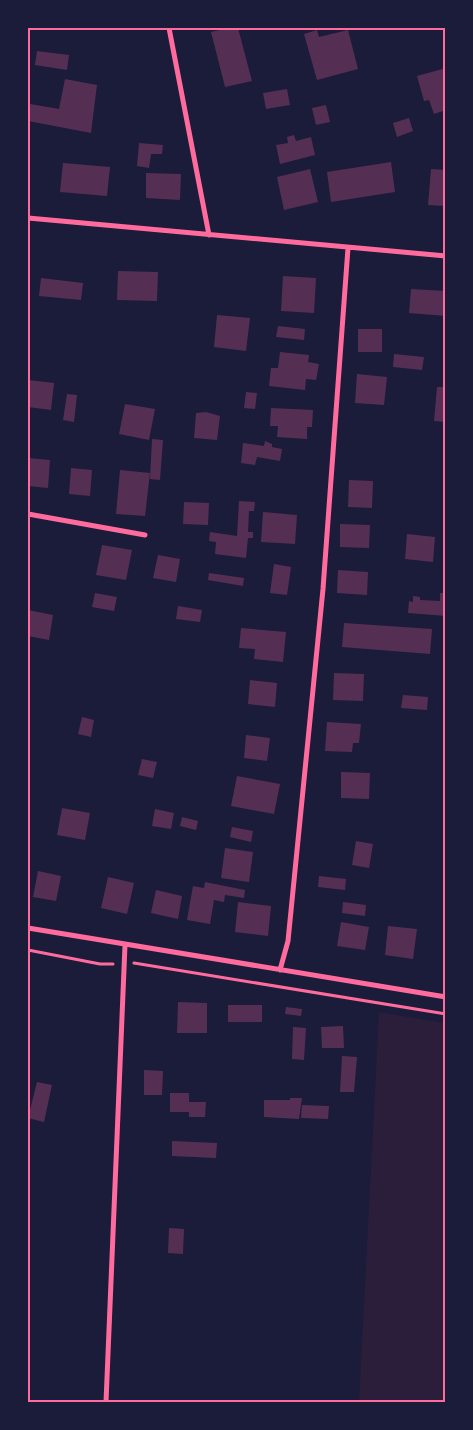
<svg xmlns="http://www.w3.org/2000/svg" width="473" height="1430" viewBox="0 0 473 1430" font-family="Montserrat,sans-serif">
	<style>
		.green { fill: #2a1e3b }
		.building { fill: #542f53 }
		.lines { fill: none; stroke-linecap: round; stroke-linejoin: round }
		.path { stroke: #ff6b9d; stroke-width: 3 }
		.minor { stroke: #ff6b9d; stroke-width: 5 }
		.neatline { fill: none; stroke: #ff6b9d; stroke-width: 2 }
	</style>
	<rect width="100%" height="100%" fill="#1b1b3a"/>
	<path class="green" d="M379 1012 445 1023V1402H359Z"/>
	<path class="building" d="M229 28H238L252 81 225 87 211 32Z
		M317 30 319 37 348 30 358 69 317 80 304 34Z
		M37 51 69 55 67 70 35 65Z
		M446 68V110L434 114 429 100 424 101 417 76Z
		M65 79 97 85 91 133 28 121 30 104 59 109Z
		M287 89 290 105 266 109 263 93Z
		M326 105 330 122 316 125 312 108Z
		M409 118 413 131 397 137 393 123Z
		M294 135 296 141 311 137 315 155 280 164 276 145 288 143 287 137Z
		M139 143 163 145 162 154H151L149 168 137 166Z
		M391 162 395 192 331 202 327 172Z
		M63 163 110 167 107 196 60 192Z
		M310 169 318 202 284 210 277 177Z
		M431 169 446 170V206L428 205Z
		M146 173 181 174 180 200 146 198Z
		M118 271 158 272 157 301 117 300Z
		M283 276 316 278 314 313 281 311Z
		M41 278 83 283 81 300 39 296Z
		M411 289 446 291V316L409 313Z
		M217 315 250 318 246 351 214 347Z
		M278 326 305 329 304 340 276 337Z
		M358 329H382V352H358Z
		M280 352 309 355 308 362 319 364 316 380 306 379 305 390 269 386 271 368H278Z
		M394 354 424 357 422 370 393 367Z
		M357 374 387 377 384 405 355 403Z
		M28 380 54 383 51 410 28 407Z
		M437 387H446V422L434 421Z
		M246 392 257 393 255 409 244 408Z
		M67 394 77 395 74 422 63 420Z
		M125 404 155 409 149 440 119 434Z
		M271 408 313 410 312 427H307V439L277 437 278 426H270Z
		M206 412 220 416 217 440 194 438 196 413Z
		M152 439 163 440 160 480 150 479Z
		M265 441 272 444V447L282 449 280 461 257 457 255 465 241 463 243 443 264 446Z
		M28 458 50 460 48 488 28 486Z
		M71 468 92 470 90 496 69 494Z
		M120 470 150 473 145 516 116 514Z
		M349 480 373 481 372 508 348 507Z
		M239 501 255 502 254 511H249L248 532H253V538H248L246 558 215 554 216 542 209 541 210 532 237 536Z
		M184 502 209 503 208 525 183 524Z
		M263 512 297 515 295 544 261 542Z
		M340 524 370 525 369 548 340 547Z
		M407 534 435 537 433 562 405 559Z
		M102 545 132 550 126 580 96 575Z
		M158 555 180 559 176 582 153 578Z
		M274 564 291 567 287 595 270 593Z
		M338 570 368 572 367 595 337 593Z
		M209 573 244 578 243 586 208 580Z
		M95 593 117 597 114 611 92 607Z
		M440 593H446V616L408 613 409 601 413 602V596L420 597V600L440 601Z
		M178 606 202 610 200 622 176 619Z
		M28 610 53 615 49 640 28 636Z
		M344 623 432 629 430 654 342 647Z
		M241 628 286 632 283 662 254 659 255 649 239 648Z
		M334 673 364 674 363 701 333 700Z
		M250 680 277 683 275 707 248 704Z
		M403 695 428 697 427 710 401 708Z
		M82 717 94 720 91 737 78 734Z
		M327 722 361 724 359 743H353L352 752 325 751Z
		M246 735 270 738 267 761 244 758Z
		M142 759 157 762 153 778 138 775Z
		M341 772 370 773 369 799 341 798Z
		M237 776 280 784 274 814 231 806Z
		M62 808 90 813 85 840 57 835Z
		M155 809 174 813 171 829 152 826Z
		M182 817 198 821 196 830 180 826Z
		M232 827 253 831 251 842 230 837Z
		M356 841 373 844 369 868 352 865Z
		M225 848 253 852 249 882 221 878Z
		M38 871 61 876 56 901 33 897Z
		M319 876 346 879 345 890 318 887Z
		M108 877 134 883 127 914 101 908Z
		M205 882 245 890 244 898 225 895 224 902 214 900 210 924 187 920 193 886 204 888Z
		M156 890 182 896 178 919 151 913Z
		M238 902 271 906 268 936 235 932Z
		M343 902 366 905 365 916 342 913Z
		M341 922 369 927 365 950 337 946Z
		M388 926 417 929 413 959 385 955Z
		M178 1002 207 1003V1033H177Z
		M228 1005H262V1022H228Z
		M286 1007 302 1009 301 1016 285 1014Z
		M343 1026 344 1048H322L321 1027Z
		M293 1027 306 1028 304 1060 292 1059Z
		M342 1056 357 1057 354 1092H340Z
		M144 1070 163 1071 162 1095H144Z
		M37 1082 52 1085 44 1122 28 1118Z
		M170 1093H189V1102H206L205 1117H189V1112H170Z
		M290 1098H302L299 1119 264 1117V1100H290Z
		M302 1105 329 1106 328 1119 301 1118Z
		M172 1141 217 1143 216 1158 172 1156Z
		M169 1228 184 1229 183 1254 168 1253Z"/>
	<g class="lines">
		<path class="path" d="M28 950 100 964H113
			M134 963 446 1014"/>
		<path class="minor" d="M169 28 209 235
			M28 218 446 256
			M28 514 145 535
			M28 928 446 997
			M280 970 288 941 323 589 348 248
			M106 1402 125 945"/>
	</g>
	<rect width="473" height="1430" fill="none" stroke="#1b1b3a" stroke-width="58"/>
	<rect x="29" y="29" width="415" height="1372" class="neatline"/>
</svg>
